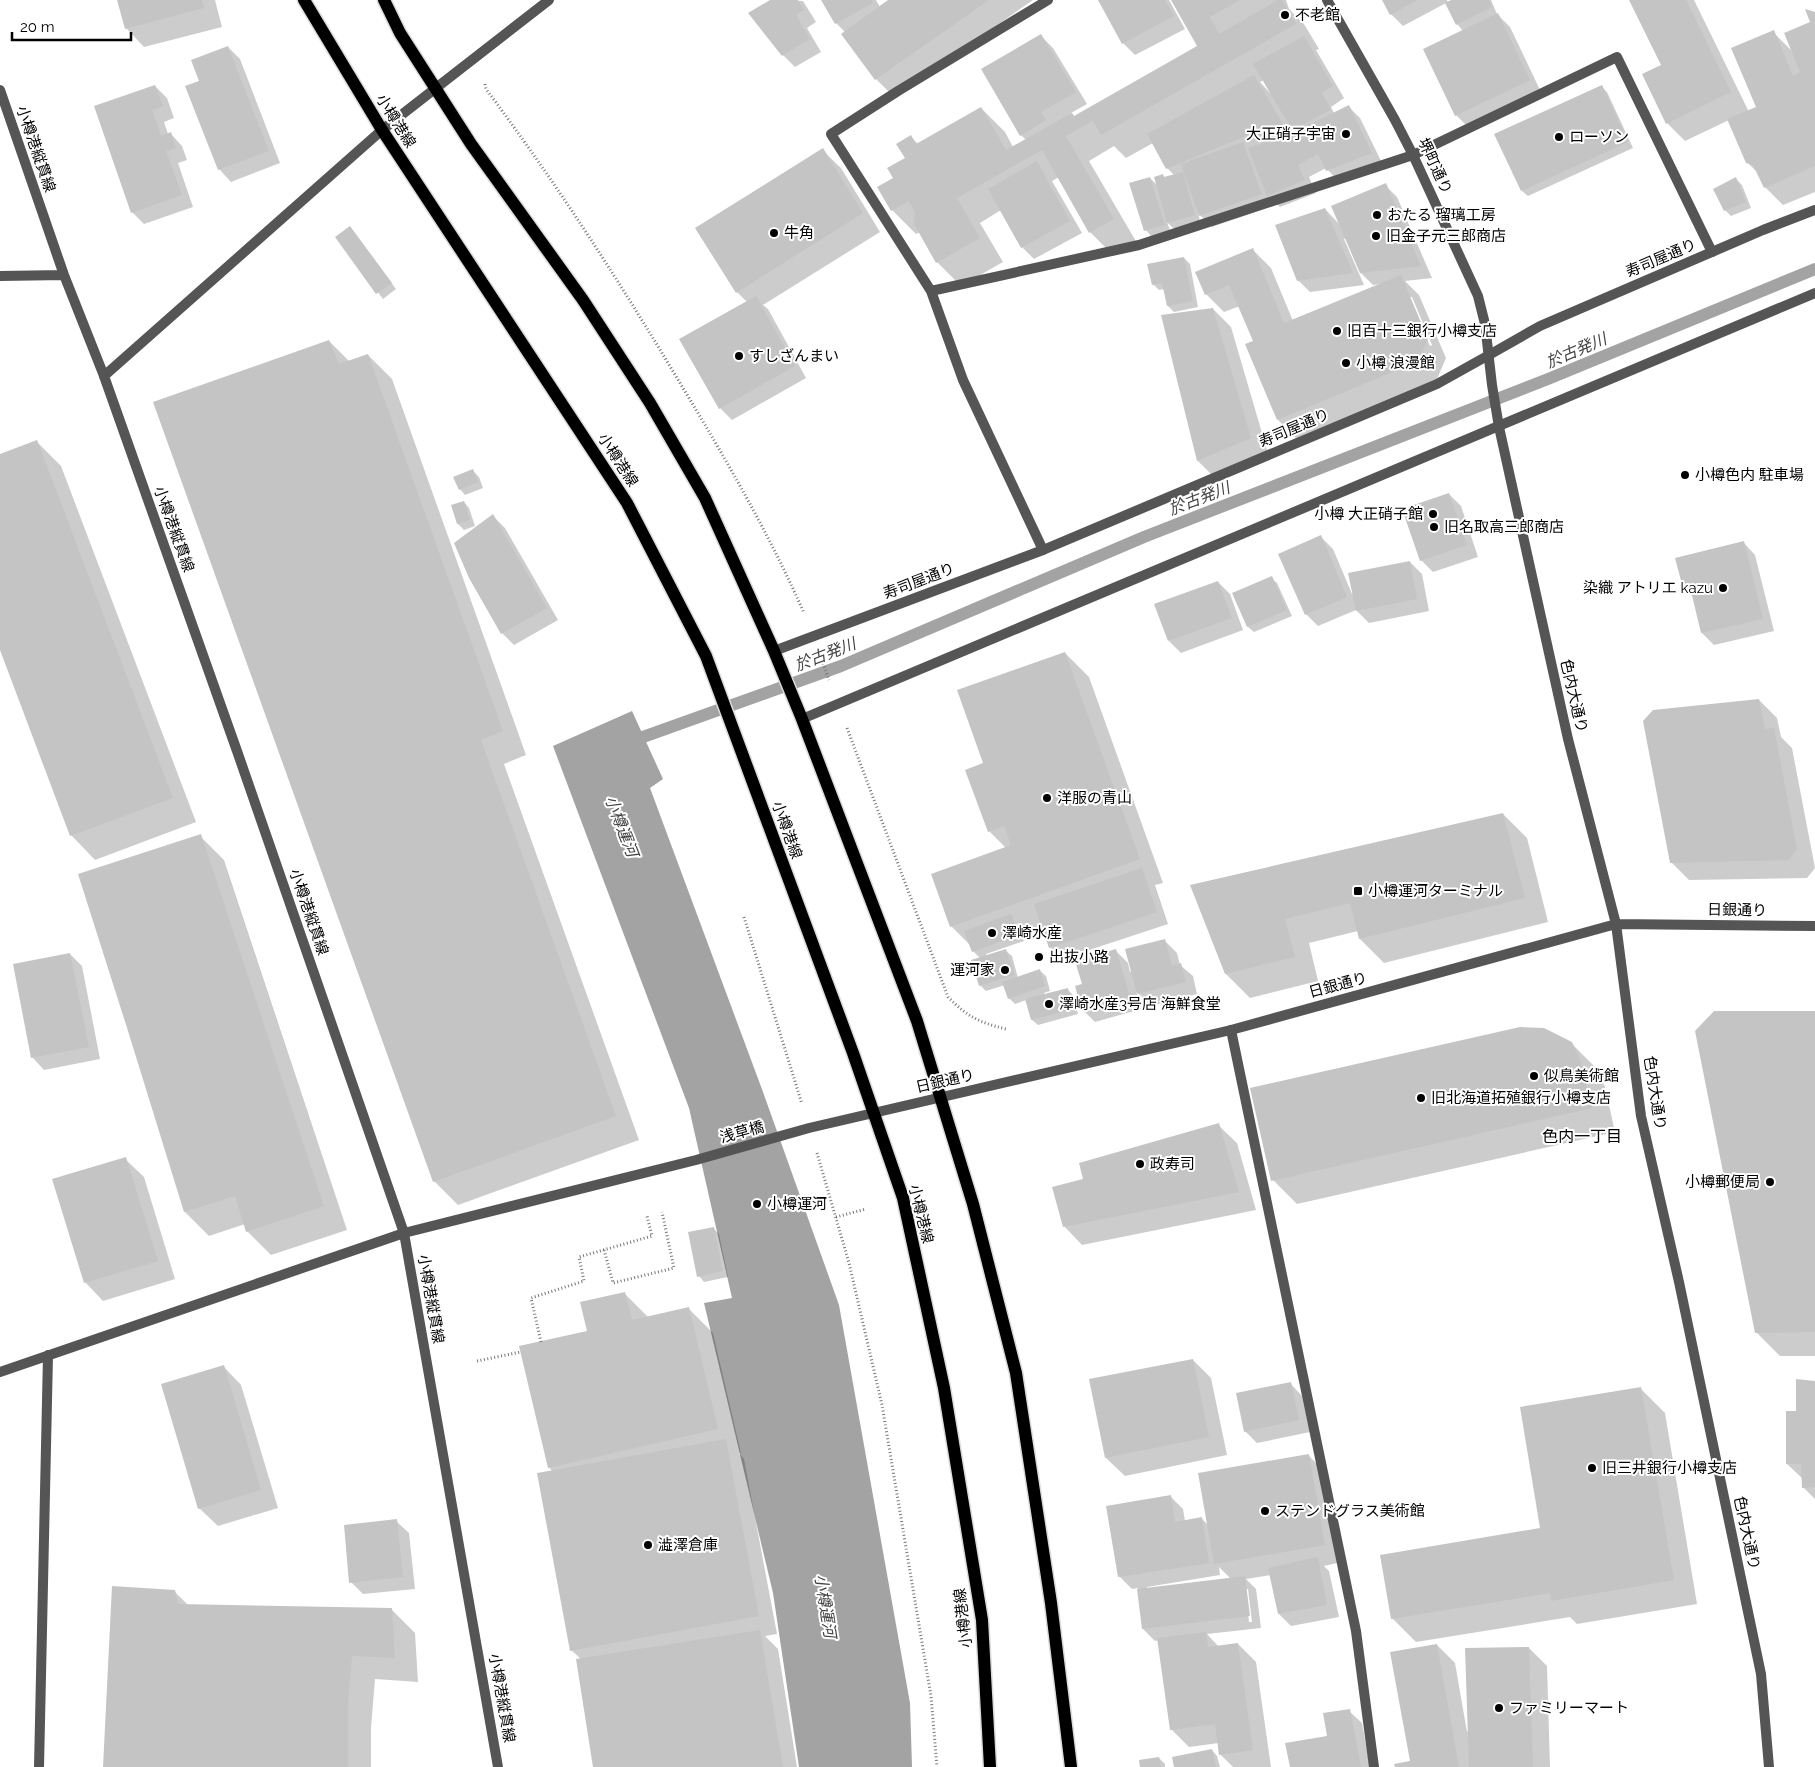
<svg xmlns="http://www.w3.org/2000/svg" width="1815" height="1767" viewBox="0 0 1815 1767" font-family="Raleway,'Noto Sans JP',sans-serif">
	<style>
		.water { fill: #a3a3a3 }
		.shadow { fill: #0003; fill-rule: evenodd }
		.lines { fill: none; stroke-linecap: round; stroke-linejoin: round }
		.stream { stroke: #a3a3a3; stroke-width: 12 }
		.building { fill: #c4c4c4 }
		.primary-casing { stroke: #dbdbdb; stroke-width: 15 }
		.path { stroke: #777; stroke-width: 3; stroke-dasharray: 1 2.5; stroke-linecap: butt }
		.service { stroke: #555; stroke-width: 10 }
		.minor { stroke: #555; stroke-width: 10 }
		.tertiary { stroke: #555; stroke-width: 10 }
		.primary { stroke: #000; stroke-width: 12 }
		.poi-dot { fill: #000; stroke: #fff; stroke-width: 2 }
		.labels { text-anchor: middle; stroke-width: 4; stroke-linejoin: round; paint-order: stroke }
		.poi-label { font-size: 15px; fill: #000; stroke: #fff; text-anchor: start }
		.street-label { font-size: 15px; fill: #000; stroke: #fff }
		.water-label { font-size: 16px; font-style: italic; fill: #444; stroke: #fff }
		.neighbourhood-label { font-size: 16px; fill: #000; stroke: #fff }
	</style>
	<rect width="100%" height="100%" fill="#fff"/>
	<path class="water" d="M632 711 663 779 650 788 763 1092 839 1305 910 1703 912 1767H799L773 1593 704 1303 732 1298 689 1108 553 746Z"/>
	<path class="shadow" d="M118 0H215L222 27 144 47 126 28Z
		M772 0 803 1 816 22 807 28 821 52 795 67 783 55Z
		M823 0H876L880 7 890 0H1033L894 97 876 79 846 33 836 23Z
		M1100 0H1169L1185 29 1135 55 1123 43Z
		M1172 0H1286L1289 9 1304 24 1319 49 1316 50 1344 98 1331 107 1334 113 1348 106 1360 118 1383 165 1340 183 1326 168 1309 177 1316 193 1280 207 1269 196 1273 206 1212 227 1198 213 1200 221 1174 229 1167 222 1170 230 1151 236 1146 230 1150 178 1158 186 1163 176 1166 178 1175 176 1167 168 1153 143 1126 158 1114 146 1089 161 1137 243 1114 256 1090 232 1059 177 1052 181 1082 233 1034 259 1022 247 1001 210 980 223 1003 262 961 286 937 262 920 232 916 234 892 210 895 178 907 158 911 137 918 144 981 108 1005 132 1013 147 1026 140 1021 135 1041 36 1053 48 1087 104 1071 113 1075 117 1199 46ZM1264 80 1271 92 1270 93 1260 82ZM1290 127 1296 133 1293 134Z
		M1383 0H1447L1448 3 1454 0H1491L1497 14 1510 27 1541 92 1468 127 1456 115 1463 31 1457 24 1446 3 1403 26 1391 14Z
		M1630 0H1694L1749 112 1758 108 1773 32 1792 51 1812 23 1815 13V192L1783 205 1765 187 1759 174 1747 162 1729 120 1685 141 1667 123 1663 66Z
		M228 47 240 59 280 163 231 182 219 169 201 82Z
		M155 86 167 98 174 118 164 122 168 134 170 133 182 146 187 160 178 163 193 207 144 224 132 212Z
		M1601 86 1607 92 1633 148 1528 196 1522 191 1496 134Z
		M822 150 841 168 880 232 763 305 768 309 806 378 732 420 720 408 747 302 737 292Z
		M1736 179 1742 185 1751 208 1731 216 1725 210Z
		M1385 185 1397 197 1432 278 1405 281 1419 295 1446 358 1437 379 1296 438 1278 420 1254 341 1240 306 1224 312 1206 294 1253 250 1271 268 1293 321 1381 284 1373 285 1361 273 1346 238 1344 239 1364 285 1310 292 1298 280 1325 209 1341 226ZM1409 297H1412L1432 345 1430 346Z
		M350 227 396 289 383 299 336 237Z
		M1184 258 1190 264 1198 307 1174 312 1168 306 1164 289 1159 290 1153 284Z
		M1213 309 1231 327 1269 457 1216 479 1198 461 1163 316Z
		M329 341 350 362 368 355 392 379 526 755 504 764 639 1140 458 1205 434 1181Z
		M37 442 61 466 196 822 95 860 72 836 0 647V455Z
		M473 471 479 477 483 488 465 495 460 489Z
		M1449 494 1461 506 1478 557 1433 572 1421 560Z
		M464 502 469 508 475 526 464 530 458 524 452 506Z
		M493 516 505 528 558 620 514 645 502 633Z
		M1321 537 1333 549 1352 594 1410 562 1422 574 1429 611 1369 623 1356 610 1318 626 1306 614Z
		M1743 542 1755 555 1774 631 1714 645 1702 633 1694 598 1684 588Z
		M1271 578 1277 583 1292 616 1254 632 1248 627Z
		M1218 582 1230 594 1243 630 1181 653 1169 641Z
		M1065 653 1089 677 1163 883 1155 885 1168 924 1062 959 1050 947 1043 926 1021 934 1024 941 986 954 987 956 1006 951 1012 956 1018 978 1040 971 1046 976 1050 991 1044 993 1045 995 1067 989 1073 995 1078 1014 1038 1025 1032 1020 1026 1000 1015 1004 1009 998 1005 985 986 991 980 985V958L973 951 971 946 951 926 1006 848 989 831 985 764Z
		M1759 700 1777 718 1781 737 1792 748 1815 868 1807 878 1689 880 1671 862Z
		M1503 814 1527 838 1548 922 1384 963 1360 939 1358 931 1309 943 1318 981 1250 998 1226 974 1192 885Z
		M200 836 224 860 347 1230 271 1255 247 1231 245 1224 209 1236 185 1212 130 1030Z
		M1164 940 1177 953 1180 965 1193 976 1197 994 1151 1006 1136 991 1141 1009 1095 1022 1083 1010V985L1115 950 1128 963 1130 972Z
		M70 954 82 966 100 1059 44 1070 32 1057Z
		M1815 1012V1356H1780L1756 1332Z
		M1571 1043 1596 1068 1605 1087 1615 1132 1297 1204 1273 1180Z
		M1218 1125 1237 1143 1256 1210 1082 1245 1064 1226 1084 1180Z
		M125 1159 144 1177 175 1279 103 1301 85 1282Z
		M713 1228 719 1234 728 1277 704 1282 699 1276Z
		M624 1293 649 1318 689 1309 713 1333 741 1453H739L744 1459 777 1634 765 1636 778 1649 797 1767H594L581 1659 571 1650 553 1472 549 1467 589 1331Z
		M1193 1360 1211 1378 1227 1455 1125 1476 1106 1458Z
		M223 1366 241 1385 278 1508 218 1526 199 1508Z
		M1815 1382V1499L1803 1487V1479L1787 1464 1797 1412Z
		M1290 1383 1302 1396 1310 1432 1257 1443 1245 1431Z
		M1641 1389 1665 1413 1697 1604 1577 1624 1570 1617 1416 1642 1392 1618 1542 1529Z
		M1308 1455 1327 1474 1342 1562 1324 1566 1329 1571 1339 1617 1291 1626 1279 1614 1271 1575 1246 1579 1256 1589 1261 1628 1207 1634 1219 1647 1238 1644 1256 1662 1271 1767H1233L1220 1754 1219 1743 1189 1747 1171 1729 1159 1640 1155 1641 1143 1629 1138 1588 1132 1589 1120 1577 1108 1507 1171 1497 1183 1509 1185 1521 1201 1518 1209 1526ZM1219 1567 1231 1579 1147 1589V1587L1220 1575ZM1245 1589H1248L1252 1622H1249Z
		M396 1521 409 1533 415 1589 363 1594 351 1582Z
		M175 1592 188 1605 391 1609 415 1633 418 1682 375 1679 371 1728V1767H105Z
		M1437 1645 1455 1663 1467 1732 1529 1648 1547 1666 1550 1767H1396L1412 1762Z
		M1349 1711 1362 1723 1370 1767H1291L1328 1737Z
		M1212 1750 1217 1756 1220 1767H1175Z
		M1159 1758 1165 1764V1767H1141Z"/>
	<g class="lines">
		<path class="stream" d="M629 742 841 666 1144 537 1548 379 1815 269"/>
	</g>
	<path class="building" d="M117 0H202L204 8 125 29Z
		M770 0H798L804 10 796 15 810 39 782 56 748 13Z
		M821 0H872L873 3 835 24Z
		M888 0H989L875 80 841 34Z
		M1098 0H1165L1174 16 1122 44Z
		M1171 0H1240L1210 17 1219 34 1278 0H1282L1296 24 1101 135 1093 121 1066 136 1114 219 1089 233 1042 150 957 198 980 238 936 263 914 224 915 212 909 201 891 211 877 187 893 178 887 168 905 158 896 144 911 135 916 144 981 107 1006 150 1072 113 1074 116 1197 46Z
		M1382 0H1418L1390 15Z
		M1451 0H1489L1492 7 1456 25 1445 3Z
		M1629 0H1686L1731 92 1666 124 1642 74 1661 65Z
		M1805 9 1815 12V166L1764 188 1753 165 1746 163 1727 119 1756 107 1731 48 1774 30 1793 76 1800 72 1784 33 1810 22Z
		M1498 13 1530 80 1455 116 1423 49Z
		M1041 34 1076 92 1041 112 1046 120 1020 136 981 69Z
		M1304 36 1333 86 1322 93 1331 110 1292 130 1253 64Z
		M228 46 269 151 218 170 185 86 199 81 191 60Z
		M1254 75 1283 124 1256 139 1251 134 1166 169 1147 134Z
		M155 85 163 106 152 110 161 136 171 132 176 148 166 151 182 195 131 213 94 106Z
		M1602 85 1628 142 1521 191 1494 134Z
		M1349 105 1372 153 1326 171 1318 154 1298 165 1305 180 1267 196 1248 148 1290 134Z
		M1243 142 1262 194 1199 216 1181 164Z
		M823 148 863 213 736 293 695 228Z
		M1037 161 1070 221 1021 248 988 189Z
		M1183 172 1195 215 1167 223 1154 177 1163 174 1164 177Z
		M1150 177 1165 225 1144 231 1129 183Z
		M1736 177 1746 202 1724 211 1713 189Z
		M1386 183 1421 266 1360 273 1331 206Z
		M1325 208 1353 273 1297 281 1275 225Z
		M350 226 392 283 376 294 335 237Z
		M1253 248 1284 323 1401 275 1428 339 1419 361 1277 420 1245 344 1253 341 1229 285 1205 295 1195 272Z
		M1184 257 1193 301 1167 306 1162 283 1152 285 1147 264Z
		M756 296 795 366 719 409 679 339Z
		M1213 308 1251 438 1197 461 1161 315Z
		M329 340 339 364 368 354 503 731 481 740 616 1116 433 1182 153 402Z
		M37 440 173 798 70 836 0 650V454Z
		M473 469 478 482 459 490 453 477Z
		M1449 493 1467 545 1420 561 1402 509Z
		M464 501 470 520 457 524 451 505Z
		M493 514 547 608 501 634 469 578 454 543Z
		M1321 535 1347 597 1305 615 1278 554Z
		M1744 541 1763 619 1701 633 1690 587 1683 588 1675 558Z
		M1410 561 1417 599 1356 611 1348 573Z
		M1272 576 1287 610 1247 627 1232 593Z
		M1218 581 1232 618 1168 641 1154 604Z
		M1065 652 1140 859 950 927 931 874 1011 845 1004 826 988 832 965 770 983 763 957 690Z
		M1759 699 1765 729 1774 728 1797 849 1789 860 1670 863 1643 721 1653 710Z
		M1503 813 1525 898 1359 939 1350 903 1285 919 1295 957 1225 974 1190 885Z
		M201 834 324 1206 246 1232 235 1196 184 1212 128 1031 78 874Z
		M1142 868 1157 912 1049 948 1034 904Z
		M1011 914 1019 935 972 952 964 931Z
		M1165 939 1172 966 1181 963 1186 982 1137 994 1125 949Z
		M1006 949 1014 975 979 986 971 960Z
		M1116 949 1130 997 1082 1011 1075 986 1082 984 1075 961Z
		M70 953 89 1047 31 1058 13 964Z
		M1040 969 1045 986 1008 999 1002 982Z
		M1068 988 1073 1009 1031 1020 1025 999Z
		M1714 1011H1815V1332L1755 1333 1695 1031Z
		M1520 1027 1544 1028 1572 1042 1581 1062 1592 1108 1271 1181 1250 1088Z
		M1219 1123 1239 1192 1063 1227 1052 1187 1083 1179 1079 1163Z
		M126 1157 158 1261 84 1283 52 1179Z
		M714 1227 723 1271 697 1277 688 1232Z
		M625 1292 632 1320 689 1307 718 1429 548 1468 519 1346 587 1331 580 1302Z
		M1193 1359 1209 1437 1105 1458 1089 1379Z
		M224 1365 261 1490 198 1509 161 1384Z
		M1796 1379 1815 1381V1487L1802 1488 1801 1464H1786V1411H1796Z
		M1291 1382 1299 1420 1244 1432 1236 1393Z
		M1641 1387 1674 1580 1551 1601 1550 1593 1391 1619 1380 1555 1540 1528 1520 1407Z
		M726 1439 759 1616 570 1651 537 1473Z
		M1309 1454 1325 1545 1214 1564 1198 1473Z
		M1171 1495 1175 1522 1202 1517 1209 1563 1118 1577 1106 1506Z
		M397 1519 403 1577 349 1583 344 1525Z
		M1318 1557 1327 1605 1278 1614 1268 1568Z
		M1245 1576 1250 1616 1142 1629 1137 1589Z
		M112 1586 175 1590 178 1604 392 1608 395 1658 352 1656 348 1703V1767H103Z
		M760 1630 783 1767H593L576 1659Z
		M1206 1632 1208 1647 1238 1643 1253 1750 1219 1755 1215 1724 1170 1730 1157 1638Z
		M1437 1644 1459 1767H1395L1394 1764 1410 1761 1390 1652Z
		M1529 1647 1533 1767H1469L1465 1648Z
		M1350 1709 1361 1767H1290L1285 1743 1327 1736 1323 1713Z
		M1212 1749 1216 1767H1174L1172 1757Z
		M1159 1757 1161 1767H1140L1139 1760Z"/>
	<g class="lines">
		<g class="primary-casing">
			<path id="primary" d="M304 0 382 130 627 503 706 656 853 1053 903 1198 944 1388 982 1620 990 1767
				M384 0 400 33 471 144 583 300 650 403 705 498 774 651 802 719 917 1021 973 1204 1016 1373 1051 1603 1071 1767"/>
		</g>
		<path class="path" d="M485 84 486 89C554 180 616 276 674 373 721 451 767 529 804 613
			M822 660 829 680
			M847 728 948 997C968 1017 978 1022 1006 1029
			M744 917 802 1104
			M817 1153 849 1263 882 1405 931 1696 937 1767
			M836 1217 866 1209
			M604 1250 613 1283 674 1268 662 1212
			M541 1342 531 1298 584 1281 579 1257 652 1236 647 1216
			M477 1361 521 1352"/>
		<path class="service" d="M931 291 1139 245 1413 155 1617 57 1712 252
			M1043 550 963 380 931 291 831 134 898 91 1048 0"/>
		<path class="minor" d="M104 376 382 130 549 0
			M774 651 1043 550 1437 384 1489 355
			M802 719 1815 293
			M1231 1030 1356 1631 1374 1767
			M0 1372 404 1233
			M39 1767 48 1355"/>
		<path class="tertiary" d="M1327 0 1395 120 1413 155 1478 296 1485 324 1492 385 1499 427 1568 739 1616 924 1641 1116 1679 1282 1761 1674 1769 1767
			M0 90 64 275 104 376 237 751 404 1233 498 1767
			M0 276 64 275
			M1489 355 1540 326 1763 230 1815 210
			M404 1233 696 1160 809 1128 1231 1030 1616 924 1815 926"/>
		<use href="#primary" class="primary"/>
	</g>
	<g class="poi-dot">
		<circle cx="1285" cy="15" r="5"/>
		<circle cx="1346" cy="134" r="5"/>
		<circle cx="1559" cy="137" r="5"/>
		<circle cx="1377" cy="215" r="5"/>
		<circle cx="774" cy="233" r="5"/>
		<circle cx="1376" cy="236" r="5"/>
		<circle cx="1337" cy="331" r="5"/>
		<circle cx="739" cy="356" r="5"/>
		<circle cx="1346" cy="363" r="5"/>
		<circle cx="1685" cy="475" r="5"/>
		<circle cx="1433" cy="514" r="5"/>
		<circle cx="1434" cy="527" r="5"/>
		<circle cx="1723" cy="588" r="5"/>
		<circle cx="1047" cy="798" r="5"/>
		<rect x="1353" y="886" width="10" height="10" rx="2.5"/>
		<circle cx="992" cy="933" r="5"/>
		<circle cx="1039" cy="957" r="5"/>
		<circle cx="1005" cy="970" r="5"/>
		<circle cx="1049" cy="1004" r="5"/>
		<circle cx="1534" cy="1076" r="5"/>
		<circle cx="1421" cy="1098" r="5"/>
		<circle cx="1140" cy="1164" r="5"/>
		<circle cx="1770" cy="1182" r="5"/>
		<circle cx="757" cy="1204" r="5"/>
		<circle cx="1592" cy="1468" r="5"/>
		<circle cx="1265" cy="1511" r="5"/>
		<circle cx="648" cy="1545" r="5"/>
		<circle cx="1499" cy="1708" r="5"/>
	</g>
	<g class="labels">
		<g class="poi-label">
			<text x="1295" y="20">不老館</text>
			<text x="1336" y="139" text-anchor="end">大正硝子宇宙</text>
			<text x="1569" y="142">ローソン</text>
			<text x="1387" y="220">おたる 瑠璃工房</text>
			<text x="784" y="238">牛角</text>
			<text x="1386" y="241">旧金子元三郎商店</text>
			<text x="1347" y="336">旧百十三銀行小樽支店</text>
			<text x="749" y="361">すしざんまい</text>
			<text x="1356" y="368">小樽 浪漫館</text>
			<text x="1695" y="480">小樽色内 駐車場</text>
			<text x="1423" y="519" text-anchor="end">小樽 大正硝子館</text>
			<text x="1444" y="532">旧名取高三郎商店</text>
			<text x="1713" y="593" text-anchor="end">染織 アトリエ kazu</text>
			<text x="1057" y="803">洋服の青山</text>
			<text x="1368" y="896">小樽運河ターミナル</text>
			<text x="1002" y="938">澤崎水産</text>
			<text x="1049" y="962">出抜小路</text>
			<text x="995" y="975" text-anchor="end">運河家</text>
			<text x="1059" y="1009">澤崎水産3号店 海鮮食堂</text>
			<text x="1544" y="1081">似鳥美術館</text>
			<text x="1431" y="1103">旧北海道拓殖銀行小樽支店</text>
			<text x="1150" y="1169">政寿司</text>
			<text x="1760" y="1187" text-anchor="end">小樽郵便局</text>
			<text x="767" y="1209">小樽運河</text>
			<text x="1602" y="1473">旧三井銀行小樽支店</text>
			<text x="1275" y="1516">ステンドグラス美術館</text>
			<text x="658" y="1550">澁澤倉庫</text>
			<text x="1509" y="1713">ファミリーマート</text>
		</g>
		<g class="street-label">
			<text transform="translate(396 121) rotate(58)" y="5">小樽港線</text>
			<text transform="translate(36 149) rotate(71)" y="5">小樽港縦貫線</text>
			<text transform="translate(1435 166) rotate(65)" y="5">堺町通り</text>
			<text transform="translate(1661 258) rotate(-23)" y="5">寿司屋通り</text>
			<text transform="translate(1294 428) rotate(-23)" y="5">寿司屋通り</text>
			<text transform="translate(618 460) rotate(57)" y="5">小樽港線</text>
			<text transform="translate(174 529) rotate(70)" y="5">小樽港縦貫線</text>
			<text transform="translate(919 581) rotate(-21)" y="5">寿司屋通り</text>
			<text transform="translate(1574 696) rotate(77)" y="5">色内大通り</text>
			<text transform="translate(787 830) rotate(70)" y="5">小樽港線</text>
			<text transform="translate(1737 910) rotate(1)" y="5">日銀通り</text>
			<text transform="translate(309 912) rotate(71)" y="5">小樽港縦貫線</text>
			<text transform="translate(1338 985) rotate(-15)" y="5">日銀通り</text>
			<text transform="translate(945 1081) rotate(-13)" y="5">日銀通り</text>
			<text transform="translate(1655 1093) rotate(81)" y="5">色内大通り</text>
			<text transform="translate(742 1132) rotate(-15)" y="5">浅草橋</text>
			<text transform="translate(921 1214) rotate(76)" y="5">小樽港線</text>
			<text transform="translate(431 1299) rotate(80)" y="5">小樽港縦貫線</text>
			<text transform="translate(1747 1533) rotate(78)" y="5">色内大通り</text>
			<text transform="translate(963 1618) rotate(-97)" y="5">小樽港線</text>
			<text transform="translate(502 1698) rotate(80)" y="5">小樽港縦貫線</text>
		</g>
		<g class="water-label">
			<text transform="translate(1576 350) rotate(-23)" y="6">於古発川</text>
			<text transform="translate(1199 498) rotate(-21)" y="6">於古発川</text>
			<text transform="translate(825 654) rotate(-21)" y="6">於古発川</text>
			<text transform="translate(622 826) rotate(69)" y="6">小樽運河</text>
			<text transform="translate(826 1606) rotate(81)" y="6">小樽運河</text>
		</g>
		<g class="neighbourhood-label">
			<text x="1582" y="1142">色内一丁目</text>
		</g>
	</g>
	<path d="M12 32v8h119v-8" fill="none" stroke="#000000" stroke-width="2.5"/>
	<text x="20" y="32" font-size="15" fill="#000000" stroke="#ffffff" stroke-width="4" paint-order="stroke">20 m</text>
</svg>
